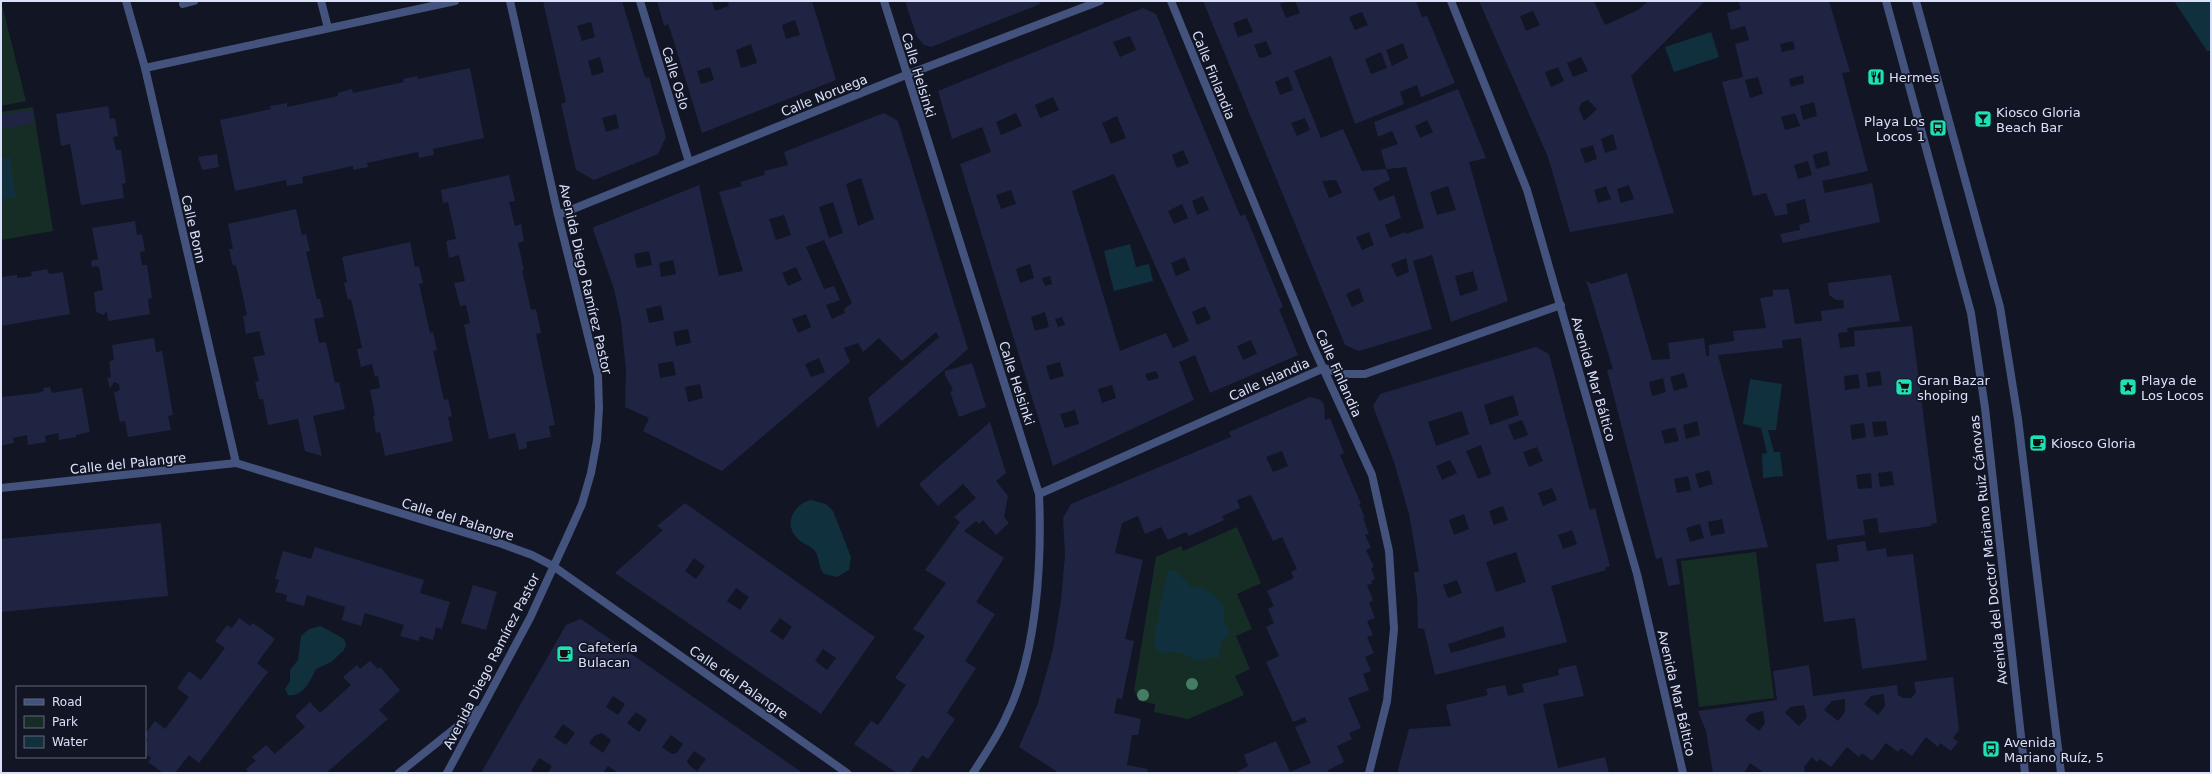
<svg xmlns="http://www.w3.org/2000/svg" width="2212" height="774" viewBox="0 0 2212 774" font-family="'DejaVu Sans',sans-serif">
	<style>
		.green { fill: #162d25 }
		.water { fill: #11303e }
		.building { fill: #202443; fill-rule: evenodd }
		.lines { fill: none; stroke-linecap: round; stroke-linejoin: round }
		.service { stroke: #43537d; stroke-width: 8 }
		.pedestrian { stroke: #43537d; stroke-width: 8 }
		.minor { stroke: #43537d; stroke-width: 8 }
		.tertiary { stroke: #43537d; stroke-width: 8 }
		.tree { fill: #457c64 }
		.labels { text-anchor: middle; stroke-width: 3.5; stroke-linejoin: round; paint-order: stroke }
		.street-label { font-size: 13px; fill: #dae0fa; stroke: #121524 }
		.poi-label { font-size: 13px; fill: #dae0fa; stroke: #121524; text-anchor: start }
	</style>
	<rect width="100%" height="100%" fill="#121524"/>
	<path class="green" d="M1 1 26 101 1 106Z
		M33 107 53 231 1 240V112Z
		M1237 527 1261 583 1237 594 1252 629 1236 636 1250 669 1235 676 1244 695 1188 719 1154 712 1155 704 1139 701 1134 690 1156 557 1181 546 1183 551Z
		M1756 552 1774 698 1699 707 1681 561Z"/>
	<path class="water" d="M2174 1H2211V51H2207Z
		M1711 32 1719 57 1674 72 1665 47Z
		M10 157 16 197 1 200V159Z
		M1130 244 1136 267 1149 264 1153 281 1114 291 1104 251Z
		M1750 379 1782 384 1776 430H1768L1774 452H1780L1783 476 1763 478 1762 454 1767 453 1761 428 1743 424Z
		M811 500 826 504 833 511 851 557 849 570 837 577 824 574C818 567 820 558 815 551 810 545 802 544 797 538 783 524 794 504 811 500Z
		M1168 570 1175 571 1192 588 1201 587 1214 595 1225 608 1223 618 1230 633 1221 643 1219 654 1221 658H1206L1200 661C1186 657 1178 648 1163 654L1155 648 1154 639 1156 625 1159 619V610Z
		M321 626 344 639 346 645 344 650 331 662 316 669C311 679 303 698 288 695L285 689 290 681V670L298 660 301 636 309 629Z"/>
	<path class="building" d="M543 1H622L644 74 646 78 649 77 666 137 658 154 594 180 576 170 561 104 566 102ZM591 22 595 37 582 41 577 26ZM600 57 604 72 592 76 588 61ZM616 114 619 128 606 132 602 118Z
		M657 1H712L715 11 729 6 727 1H812L836 80 702 133 669 26 668 24 664 26ZM795 20 800 35 786 39 782 25ZM751 44 757 63 741 68 736 50ZM710 67 714 80 701 84 697 71Z
		M905 1H1039L1040 4 931 47 924 45 917 37Z
		M1203 1H1288L1280 4 1286 18 1300 13 1295 1H1416L1422 17 1427 16 1455 83 1421 97 1417 85 1400 92 1404 104 1355 124 1331 56 1294 71 1321 138 1343 129 1362 171 1386 169 1390 180 1373 188 1379 201 1394 195 1401 218 1385 225 1390 238 1405 232V234L1424 228 1406 167 1386 169 1381 150 1398 144 1392 131 1378 137 1374 122 1458 89 1486 158 1469 162 1508 301 1451 322 1432 255 1413 261 1432 329 1359 351 1345 345ZM1362 12 1368 25 1355 30 1349 17ZM1247 18 1253 32 1238 37 1233 23ZM1266 41 1272 54 1262 58 1259 57 1254 45ZM1403 43 1408 58 1392 66 1386 50ZM1381 52 1387 68 1371 74 1365 59ZM1288 76 1293 90 1280 95 1275 82ZM1305 118 1310 130 1297 136 1291 123ZM1427 120 1433 132 1420 138 1415 126ZM1336 180 1342 193 1329 198 1322 181ZM1448 186 1456 210 1437 215 1430 192ZM1369 232 1374 245 1362 250 1356 237ZM1406 258 1409 272 1397 277 1391 264ZM1473 271 1478 290 1460 296 1455 276ZM1359 288 1364 301 1352 307 1346 294Z
		M1479 1H1594L1605 25 1638 10 1648 1H1705L1631 76 1674 213 1570 232 1548 157ZM1533 11 1540 25 1526 31 1520 16ZM1581 57 1588 71 1573 77 1567 63ZM1558 67 1564 81 1551 87 1545 72ZM1588 100 1597 109 1584 121 1579 109 1581 103ZM1613 134 1617 149 1605 153 1601 139ZM1593 145 1597 159 1585 163 1580 149ZM1629 185 1634 199 1621 203 1617 189ZM1606 186 1611 199 1598 203 1594 190Z
		M1738 1H1829L1850 72 1842 73 1868 171 1822 181 1825 193 1872 183 1880 222 1783 243 1780 234 1800 230 1799 225 1810 222 1805 199 1786 204 1788 214 1775 216 1766 193 1753 196 1722 82 1743 77 1735 44 1749 40 1745 26 1731 30 1727 13 1741 9ZM1793 41 1795 49 1782 52 1780 44ZM1803 75 1804 83 1791 87 1789 79ZM1758 77 1763 94 1750 98 1745 80ZM1814 102 1817 116 1803 120 1800 106ZM1795 113 1800 126 1785 130 1781 117ZM1827 151 1830 165 1816 169 1813 155ZM1808 161 1812 175 1798 179 1794 165Z
		M1143 8 1156 14 1239 213 1241 216 1245 214 1283 307 1279 309 1298 355 1210 393 1195 355 1179 362 1194 400 1053 466 960 164 991 152 982 127 952 139 938 91ZM1130 36 1136 50 1120 57 1113 42ZM1053 97 1059 110 1040 118 1035 105ZM1016 113 1022 126 1001 135 996 122ZM1117 116 1126 138 1111 144 1102 123ZM1183 150 1189 163 1177 168 1172 155ZM1114 174 1189 341 1173 348 1166 333 1120 351 1072 191ZM1011 190 1016 204 1001 209 996 195ZM1203 196 1209 210 1197 215 1192 201ZM1182 204 1188 218 1174 224 1168 211ZM1185 257 1190 270 1176 276 1171 263ZM1030 264 1034 278 1020 283 1016 269ZM1050 276 1052 284 1045 286 1042 278ZM1205 306 1211 319 1197 325 1192 312ZM1045 312 1049 327 1035 331 1031 317ZM1062 317 1065 325 1058 327 1055 319ZM1251 340 1257 354 1243 360 1237 346ZM1060 362 1064 376 1050 380 1046 366ZM1156 371 1159 378 1148 381 1145 374ZM1112 385 1116 398 1102 403 1098 389ZM1075 410 1079 424 1065 428 1060 414Z
		M470 68 484 138 433 149 434 155 419 158 418 152 367 163 368 167 353 170V166L302 177 303 183 287 186 286 180 235 191 220 120 271 109 270 106 287 103V107L338 96V93L352 89 353 93 404 82 403 79 417 76 418 79Z
		M108 106 110 119 115 118 118 136 113 137 116 150H121L126 183 122 184 124 198 81 205 70 144 61 146 56 114Z
		M32 110 34 123 1 129V115Z
		M884 113 898 121 968 349 877 428 868 398 939 337 936 332 902 361 879 338 863 352 858 343 844 348 850 362 722 471 643 431 649 418 625 407 626 370 621 321 614 289 593 229 594 227 699 185 719 276 743 271 719 192 742 186 740 182 765 175 764 171 788 165 784 152ZM861 178 874 219 858 226 846 184ZM833 202 843 233 829 238 819 207ZM784 215 791 235 776 240 769 219ZM824 240 852 303 844 309 845 313 832 319 826 305 840 300 834 286 824 289 806 247ZM649 251 652 265 637 268 634 254ZM673 260 676 274 661 277 659 263ZM796 267 802 280 788 286 782 273ZM661 305 664 320 649 323 646 309ZM806 314 811 327 798 333 792 319ZM688 329 691 343 676 346 673 332ZM819 358 825 372 811 377 805 364ZM673 361 676 375 660 378 658 364ZM700 384 703 398 688 402 685 387Z
		M217 154 219 167 202 170 198 157Z
		M509 175 515 201 509 202 515 226 521 224 524 241 518 243 524 270H522L531 310 536 309 541 333 536 334 555 425 549 426 551 437 526 442 527 448 519 450 515 433 489 439 464 325 470 323 466 305 460 306 454 283 465 281 459 255 449 258 446 241 456 239 448 202 443 203 441 190Z
		M296 209 302 235 306 234 310 251 306 252 317 299H320L324 317 314 319 319 343 326 342 335 383 339 382 345 409 313 416 322 456 305 451 298 419 268 425 263 399H259L255 382 259 381 253 357 265 355 259 331 246 334 243 316 247 315 236 265 233 266 229 249H233L228 224Z
		M135 221 137 235 142 234 145 251 140 252 142 265H147L152 298 148 299 150 314 108 321 107 311 103 315 96 312 94 292 103 290 99 267 94 266 92 268 91 261 98 259 92 228Z
		M410 242 415 267 419 266 423 283 419 284 430 333 433 332 437 350 433 351 444 400 448 399 452 416 448 417 453 441 385 456 380 432 376 433 373 416 375 415 370 390 380 388 378 376 375 377 372 364 361 367 357 349 362 348 351 299 348 300 344 283 347 282 342 257Z
		M47 269 49 274 63 272 70 314 1 326V277L17 275V278L32 276 31 272Z
		M1627 273 1652 360 1670 359 1668 343 1704 338 1706 356H1709V345L1734 341 1733 331 1766 328 1760 298 1773 296V290L1789 289 1795 324 1819 321H1822L1821 311 1844 308 1843 300H1836L1829 295 1828 283 1891 275 1900 321 1847 328 1848 332 1838 333 1840 348 1855 346 1854 331 1912 326 1937 523 1931 524 1932 526 1879 533 1877 518 1863 520 1865 535 1827 540 1801 338 1782 340 1783 348 1718 355 1768 547 1676 559 1680 584 1668 586 1662 557 1656 559 1607 370 1613 369 1612 366 1586 280 1591 284ZM1880 371 1882 385 1868 387 1866 373ZM1684 373 1688 387 1674 391 1670 377ZM1858 374 1860 388 1845 390 1844 376ZM1663 378 1666 392 1652 396 1649 382ZM1697 421 1700 435 1686 439 1683 425ZM1886 421 1888 435 1874 437 1872 422ZM1864 423 1866 437 1852 440 1850 425ZM1675 427 1679 441 1665 444 1661 431ZM1709 470 1713 484 1699 488 1695 474ZM1892 471 1894 485 1880 487 1878 473ZM1871 473 1872 488 1858 489 1856 475ZM1688 476 1691 490 1677 493 1674 479ZM1722 519 1725 533 1711 536 1708 522ZM1700 524 1704 538 1690 542 1686 528Z
		M154 338 156 352 162 351 173 415 168 416 171 430 128 437 125 421 120 422 114 393 120 390 119 384 114 382 110 389 107 378 111 377 109 362 114 359 112 345Z
		M1536 347 1549 354 1589 507 1590 510 1595 508 1610 566 1605 568 1606 570 1551 586 1567 642 1435 675 1424 629 1418 628 1417 597 1414 572H1419L1409 514 1394 462 1373 406 1380 394ZM1513 395 1519 415 1490 425 1484 405ZM1462 411 1469 434 1436 446 1428 422ZM1522 420 1528 435 1514 440 1508 425ZM1481 445 1491 474 1478 479 1466 451ZM1537 447 1543 461 1529 467 1523 452ZM1450 460 1457 473 1442 480 1436 466ZM1552 488 1557 500 1543 506 1538 493ZM1503 506 1508 520 1494 525 1489 511ZM1464 514 1469 529 1454 535 1449 520ZM1572 530 1577 544 1563 549 1558 535ZM1516 552 1526 582 1496 592 1486 562ZM1457 580 1462 593 1448 598 1443 585ZM1503 626 1506 637 1451 653 1448 644Z
		M972 363 986 407 959 417 950 392 953 390 945 375V371Z
		M50 387 52 393 82 388 90 432 76 435V437L59 440 58 433 45 436 46 442 28 445 27 435 13 438 14 443 1 446V397L38 393 44 391 43 388Z
		M1310 397 1319 399 1324 404 1325 420 1330 418 1344 453 1340 455 1361 504H1359L1365 518H1363L1369 534 1365 535 1371 548 1366 550 1374 567 1371 568 1375 579 1371 581 1372 584 1367 585 1373 600 1369 603 1375 618 1367 621 1373 635 1367 637 1374 653 1365 657 1371 671 1363 674 1369 690 1348 698 1361 728 1349 733 1352 739 1337 746 1344 762 1328 770 1329 773H1235L1248 766 1244 755 1276 741 1290 772 1311 763 1295 727 1307 722 1305 717 1293 722 1266 662 1279 656 1266 627 1274 623 1268 609 1274 606 1267 591 1294 578 1291 572 1297 569 1282 537 1273 541 1251 495 1237 500 1240 508 1222 516 1224 520 1189 536 1186 532 1168 540 1161 527 1145 534 1138 516 1122 523 1115 553 1143 560 1125 639 1134 641 1122 699 1117 698 1114 713 1141 719 1138 735H1132L1127 765 1148 769 1147 773H1059L1019 747 1038 703 1053 649 1061 600 1065 555 1063 518 1071 504 1231 437 1229 432ZM1282 451 1288 466 1273 472 1266 457Z
		M990 422 1006 473 996 481 1008 496 1004 517 1009 523 996 535 983 520 979 524 976 521 964 531 1004 558 976 602 995 614 965 661 976 668 947 713 955 719 928 759 922 755 910 773H897L854 744 871 721 878 725 906 685 895 678 925 636 913 629 946 583 925 570 960 522 954 517 976 498 963 484 938 506 919 484Z
		M685 503 875 637 821 714 615 573 663 530 657 526ZM694 558 705 566 696 579 685 571ZM736 588 749 597 740 610 727 601ZM780 618 792 627 783 640 770 631ZM823 649 836 658 827 670 815 661Z
		M161 523 168 596 1 612V539Z
		M1865 541 1867 551 1886 548 1887 557 1913 554 1927 660 1862 669 1855 618 1824 622 1816 564 1839 561 1837 545Z
		M315 547 424 580 420 593 450 602 442 629 436 627 433 640 420 636 418 641 400 636 404 625 365 613 361 626 342 620 345 607 307 595 304 606 286 601 287 595 275 592 279 580 275 579 283 551 311 559Z
		M473 585 497 592 486 630 461 623Z
		M239 618 250 626 253 623 275 639 257 663 268 672 199 763 189 755 175 773H163L148 762 151 758 145 754V743L148 740 145 734 155 721 165 729 189 697 177 688 189 671 201 680 225 648 215 641 227 625 232 628Z
		M581 619 800 771 802 773H618L608 766 603 773H548L552 766 539 758 531 771 535 773H481L566 625ZM613 696 625 704 618 715 606 707ZM636 712 647 720 639 732 627 723ZM563 724 575 733 566 745 554 737ZM602 733 611 740 603 753 589 743 594 736ZM671 735 683 744 677 753 672 754 662 747ZM694 751 706 759 697 771 689 765 687 761Z
		M370 661 378 669 380 667 400 690 379 710 388 719 326 773H249L246 769 256 761 252 757 266 745 275 754 305 727 295 716 310 702 320 713 351 685 343 677 357 665 360 669Z
		M1576 665 1584 696 1543 704 1558 768 1605 757 1609 773H1397L1409 729 1451 726 1446 705 1488 695 1486 689 1505 685 1508 696 1524 692 1522 684 1559 675 1558 669Z
		M1809 665 1813 696 1897 685 1898 695 1903 698H1911L1916 693 1914 682 1953 677 1959 730 1953 738 1958 742 1951 751 1940 743 1938 747 1926 737 1912 756 1901 748 1898 752 1886 743 1872 761 1862 753 1859 757 1847 747 1831 767 1820 759 1817 762 1812 757 1804 767 1805 773H1762L1763 772 1750 763 1744 773H1713L1706 731 1698 711 1777 700 1773 671ZM1884 694 1885 706 1878 715 1864 704 1871 696ZM1845 699V712L1838 721 1824 710 1832 701ZM1804 705 1807 717 1799 726 1785 713 1790 707ZM1763 711 1765 723 1759 731 1745 720 1750 714Z"/>
	<g class="lines">
		<path class="service" d="M321 1 328 28
			M183 4 194 1
			M145 68 455 1"/>
		<path class="pedestrian" d="M1916 1 2000 307 2018 419 2061 773"/>
		<path class="minor" d="M126 1 145 68 236 463
			M640 1 689 162
			M884 1 1039 494C1042 562 1037 653 1007 715 998 736 985 754 973 773
			M1171 1 1312 344 1372 475 1389 551 1394 629 1387 701 1369 773
			M1451 1 1527 190 1637 574 1683 773
			M558 215 906 75 1100 1
			M1 488 236 463 502 544 532 555 553 566 847 773
			M1039 494 1324 368 1342 374H1365L1561 305
			M399 773 478 710
			M447 773 530 618 569 533 582 504 591 473 597 440 599 408 598 376 558 215 510 1"/>
		<path class="tertiary" d="M1886 1 1971 313 1985 408 2025 773"/>
	</g>
	<g class="tree">
		<circle cx="1192" cy="684" r="6"/>
		<circle cx="1143" cy="695" r="6"/>
	</g>
	<defs>
		<g id="restaurant-square" transform="scale(0.9)"><rect x="-9" y="-9" width="18" height="18" rx="4" fill="#1ee2b6" stroke="#121524"/><path d="M-5-6h1v4h1v-4h1v4h1v-4h1v5L-1.5 .5V6h-2V.5L-5-1ZM5-6V6H3V1.5H1.5Q1.5-4 5-6Z" fill="#111"/></g>
		<g id="bar-square" transform="scale(0.9)"><rect x="-9" y="-9" width="18" height="18" rx="4" fill="#1ee2b6" stroke="#121524"/><path d="M-6-5H6L.8 .8V4.5H3.5V6h-7V4.5H-.8V.8Z" fill="#111"/></g>
		<g id="bus-square" transform="scale(0.9)"><rect x="-9" y="-9" width="18" height="18" rx="4" fill="#1ee2b6" stroke="#121524"/><path d="M-5-6H5V4H4V6H2V4H-2V6H-4V4H-5ZM-3.5-4V0h7V-4ZM-3.5 1.2v1.5H-2V1.2ZM2 1.2v1.5H3.5V1.2Z" fill="#111"/></g>
		<g id="supermarket-square" transform="scale(0.9)"><rect x="-9" y="-9" width="18" height="18" rx="4" fill="#1ee2b6" stroke="#121524"/><path d="M-6-5.5h2.5l.6 2H6L4.5 2H-2.5L-4.4-4H-6ZM-1.5 3.2a1.3 1.3 0 1 0 .1 0ZM3 3.2a1.3 1.3 0 1 0 .1 0Z" fill="#111"/></g>
		<g id="sight-square" transform="scale(0.9)"><rect x="-9" y="-9" width="18" height="18" rx="4" fill="#1ee2b6" stroke="#121524"/><path d="M0-6L1.8-2.2L6-1.7L2.9 1.2L3.7 5.4L0 3.3L-3.7 5.4L-2.9 1.2L-6-1.7L-1.8-2.2Z" fill="#111"/></g>
		<g id="cafe-square" transform="scale(0.9)"><rect x="-9" y="-9" width="18" height="18" rx="4" fill="#1ee2b6" stroke="#121524"/><path d="M-5.5-4.5H6V0H3Q3 3.5 0 3.5H-2.5Q-5.5 3.5-5.5 0ZM3-3.2v2h1.7v-2ZM-6 4.5H4V6H-6Z" fill="#111"/></g>
	</defs>
	<g fill-rule="evenodd">
		<use href="#restaurant-square" x="1876" y="77"/>
		<use href="#bar-square" x="1983" y="119"/>
		<use href="#bus-square" x="1938" y="128"/>
		<use href="#supermarket-square" x="1904" y="387"/>
		<use href="#sight-square" x="2128" y="387"/>
		<use href="#cafe-square" x="2038" y="443"/>
		<use href="#cafe-square" x="565" y="654"/>
		<use href="#bus-square" x="1991" y="749"/>
	</g>
	<g class="labels">
		<g class="street-label">
			<text transform="translate(919 75) rotate(73)" y="5">Calle Helsinki</text>
			<text transform="translate(1214 75) rotate(68)" y="5">Calle Finlandia</text>
			<text transform="translate(676 78) rotate(73)" y="5">Calle Oslo</text>
			<text transform="translate(824 95) rotate(-22)" y="5">Calle Noruega</text>
			<text transform="translate(194 229) rotate(77)" y="5">Calle Bonn</text>
			<text transform="translate(586 279) rotate(77)" y="5">Avenida Diego Ramírez Pastor</text>
			<text transform="translate(1339 373) rotate(66)" y="5">Calle Finlandia</text>
			<text transform="translate(1269 379) rotate(-24)" y="5">Calle Islandia</text>
			<text transform="translate(1594 379) rotate(74)" y="5">Avenida Mar Báltico</text>
			<text transform="translate(1017 383) rotate(72)" y="5">Calle Helsinki</text>
			<text transform="translate(128 463) rotate(-6)" y="5">Calle del Palangre</text>
			<text transform="translate(458 519) rotate(17)" y="5">Calle del Palangre</text>
			<text transform="translate(1988 550) rotate(-96)" y="5">Avenida del Doctor Mariano Ruiz Cánovas</text>
			<text transform="translate(491 661) rotate(-63)" y="5">Avenida Diego Ramírez Pastor</text>
			<text transform="translate(739 682) rotate(35)" y="5">Calle del Palangre</text>
			<text transform="translate(1677 693) rotate(77)" y="5">Avenida Mar Báltico</text>
		</g>
		<g class="poi-label">
			<text x="1889" y="82">Hermes</text>
			<text x="1996" y="117">Kiosco Gloria<tspan x="1996" dy="15">Beach Bar</tspan></text>
			<text x="1925" y="126" text-anchor="end">Playa Los<tspan x="1925" dy="15">Locos 1</tspan></text>
			<text x="1917" y="385">Gran Bazar<tspan x="1917" dy="15">shoping</tspan></text>
			<text x="2141" y="385">Playa de<tspan x="2141" dy="15">Los Locos</tspan></text>
			<text x="2051" y="448">Kiosco Gloria</text>
			<text x="578" y="652">Cafetería<tspan x="578" dy="15">Bulacan</tspan></text>
			<text x="2004" y="747">Avenida<tspan x="2004" dy="15">Mariano Ruíz, 5</tspan></text>
		</g>
	</g>
	<rect width="2212" height="774" fill="none" stroke="#dae0fa" stroke-width="4"/>
	<rect x="16" y="686" width="130" height="72" fill="#121524" stroke="#62667a"/>
	<rect x="24" y="699" width="20" height="6" fill="#43537d" stroke="#62667a"/>
	<text x="52" y="706" font-size="12" fill="#dae0fa">Road</text>
	<rect x="24" y="716" width="20" height="12" fill="#162d25" stroke="#62667a"/>
	<text x="52" y="726" font-size="12" fill="#dae0fa">Park</text>
	<rect x="24" y="736" width="20" height="12" fill="#11303e" stroke="#62667a"/>
	<text x="52" y="746" font-size="12" fill="#dae0fa">Water</text>
</svg>
